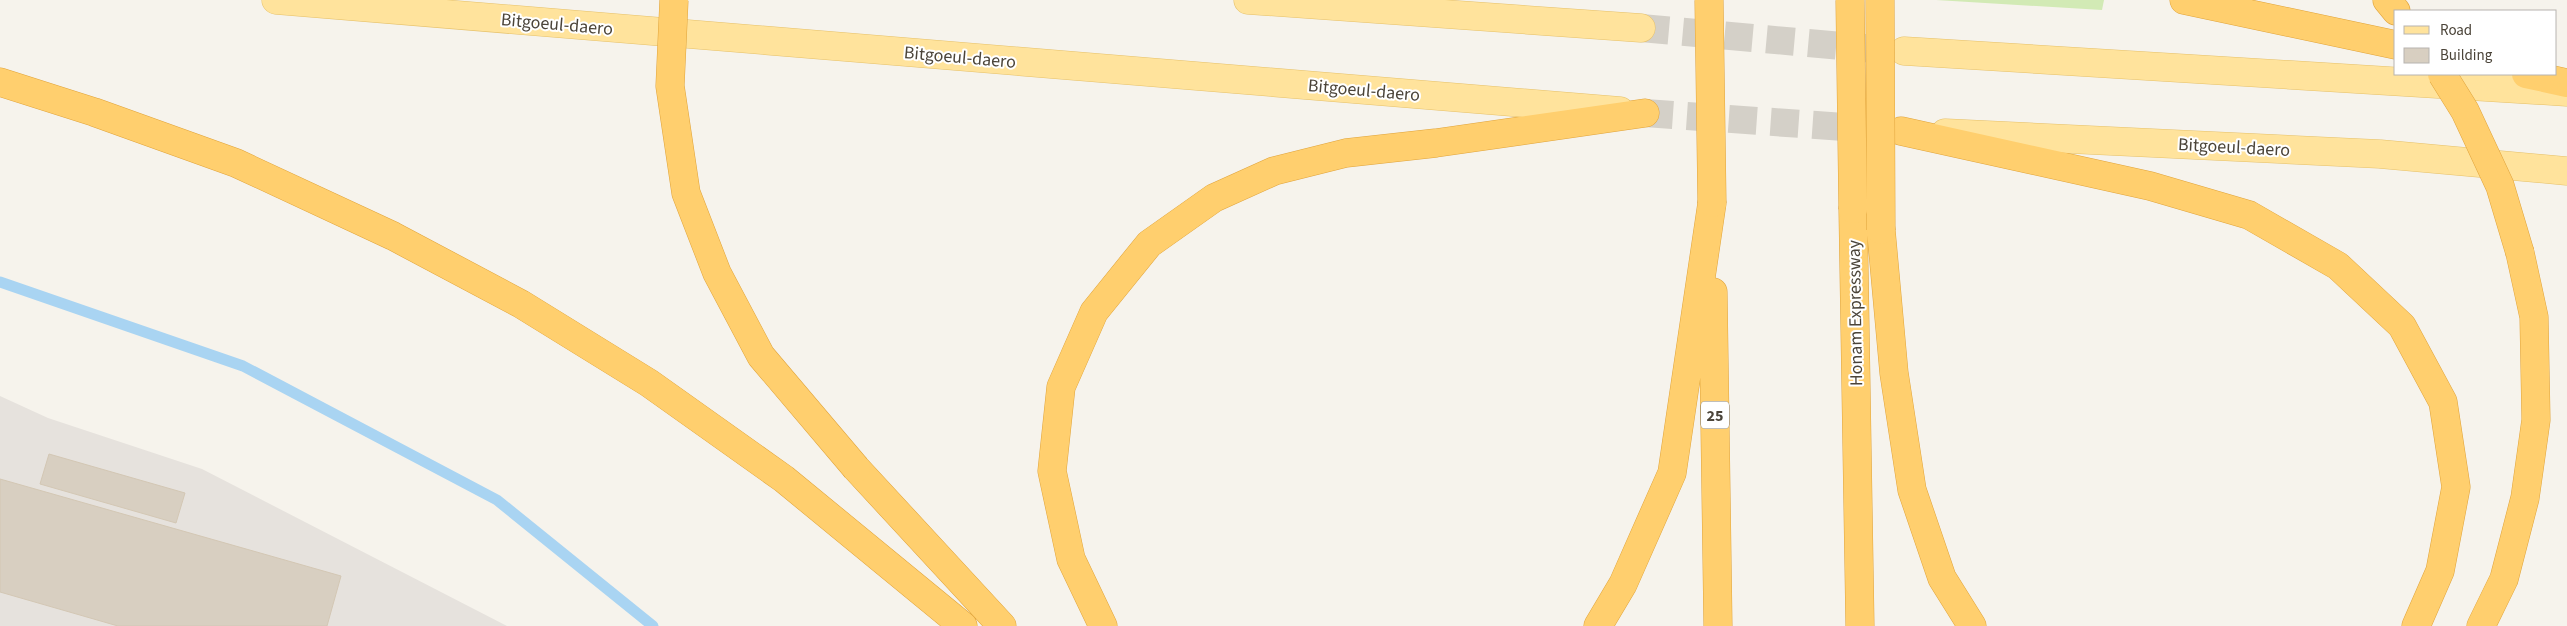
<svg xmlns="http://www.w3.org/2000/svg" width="2567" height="626" viewBox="0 0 2567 626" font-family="'Source Sans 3',sans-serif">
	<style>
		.industrial { fill: #e6e2dd }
		.green { fill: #d2eab5 }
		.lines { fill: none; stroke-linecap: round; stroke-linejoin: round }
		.stream { stroke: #a9d4f2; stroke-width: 11 }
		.building { fill: #d8cfc1; stroke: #d3c7b4 }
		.major-tunnel { stroke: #d4d0c8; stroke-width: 28; stroke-dasharray: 28 14; stroke-linecap: butt }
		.major-casing { stroke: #e6c16a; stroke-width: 29 }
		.highway-casing { stroke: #e0a43c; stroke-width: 29 }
		.major { stroke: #ffe39c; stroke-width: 28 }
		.highway { stroke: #ffcf6e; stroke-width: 28 }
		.highway-bridge-casing { stroke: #e0a43c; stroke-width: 29; stroke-linecap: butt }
		.highway-bridge { stroke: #ffcf6e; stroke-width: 28 }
		.labels { text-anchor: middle; stroke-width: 4; stroke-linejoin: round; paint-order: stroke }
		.shield { fill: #fff; stroke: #817c74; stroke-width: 1 }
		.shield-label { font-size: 16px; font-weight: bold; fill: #4b4439 }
		.street-label { font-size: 18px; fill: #4b4439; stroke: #fff }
	</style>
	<rect width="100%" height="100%" fill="#f6f3ec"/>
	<path class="industrial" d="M0 396 48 418 202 469 507 626H0Z"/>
	<path class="green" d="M1936 0H2104L2102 10Z"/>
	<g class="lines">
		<path class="stream" d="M0 282 243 366 497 500 653 626"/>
	</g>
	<path class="building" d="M49 454 185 493 176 523 40 484Z
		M0 479 341 576 327 626H118L0 592Z"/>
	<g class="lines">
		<path class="major-tunnel" d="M1641 28 1875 49
			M1645 113 1901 131"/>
		<g class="major-casing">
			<path id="major" d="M276 0 1620 111
				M1248 0 1641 28
				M1904 51 2567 92
				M1945 133 2380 154 2567 171"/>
		</g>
		<g class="highway-casing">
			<path id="highway" d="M2184 0 2396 45
				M2387 0 2396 11
				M2526 74 2567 83
				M0 82 94 112 236 163 393 236 521 304 649 383 784 479 963 626
				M1901 131 2150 186 2249 215 2338 266 2402 326 2443 402 2456 487 2440 571 2416 626
				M1853 209 1860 626
				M1881 230 1894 373 1912 490 1942 578 1972 626
				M1713 292 1718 626
				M856 468 1002 626
				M1103 626 1071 559 1052 471 1061 387 1094 312 1149 244 1214 198 1274 171 1346 153 1436 143 1645 113
				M1598 626 1623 584 1672 473 1712 203
				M2481 626 2504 579 2525 498 2536 420 2534 317 2520 253"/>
		</g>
		<use href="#major" class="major"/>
		<use href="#highway" class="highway"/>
		<g class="highway-bridge-casing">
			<path id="highway-bridge" d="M674 0 670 86 686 193 717 273 761 356 856 468
				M1709 0 1712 203
				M1850 0 1853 209
				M1880 0 1881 230
				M2442 74 2465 111 2500 186 2520 253"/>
		</g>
		<use href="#highway-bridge" class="highway-bridge"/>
	</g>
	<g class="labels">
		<rect class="shield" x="1701" y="401.5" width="28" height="27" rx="4"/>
		<g class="shield-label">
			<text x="1715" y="421">25</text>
		</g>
		<g class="street-label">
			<text transform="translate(557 24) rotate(5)" y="6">Bitgoeul-daero</text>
			<text transform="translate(960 57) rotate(5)" y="6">Bitgoeul-daero</text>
			<text transform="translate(1364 90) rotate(5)" y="6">Bitgoeul-daero</text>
			<text transform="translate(2234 147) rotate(3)" y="6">Bitgoeul-daero</text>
			<text transform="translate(1855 313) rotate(-91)" y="6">Honam Expressway</text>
		</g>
	</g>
	<rect x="2394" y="10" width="162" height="65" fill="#ffffff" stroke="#b7b4b0"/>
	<rect x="2404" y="26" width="25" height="8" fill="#ffe39c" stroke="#b7b4b0"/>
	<text x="2440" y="35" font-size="15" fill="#4b4439">Road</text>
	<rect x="2404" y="48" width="25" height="15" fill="#d8cfc1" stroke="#b7b4b0"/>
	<text x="2440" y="60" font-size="15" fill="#4b4439">Building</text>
</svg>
